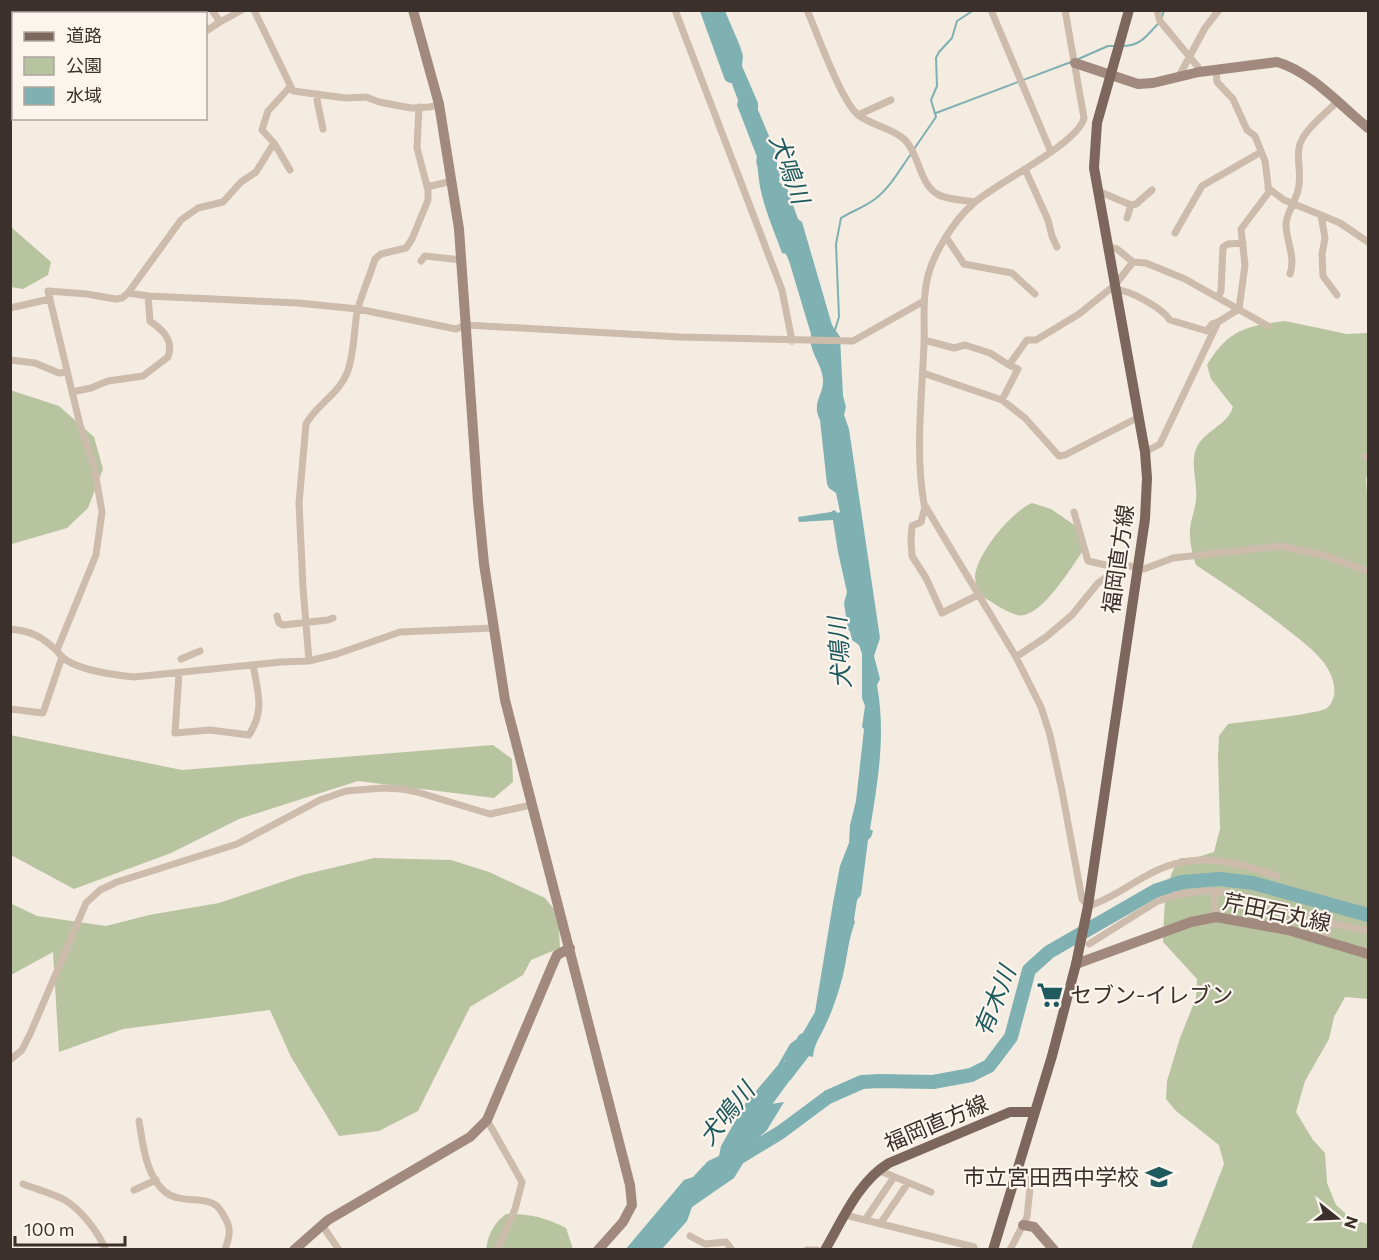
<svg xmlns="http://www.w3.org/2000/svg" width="1379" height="1260" viewBox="0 0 1379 1260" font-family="Commissioner,'Noto Sans JP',sans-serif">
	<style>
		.green { fill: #b8c4a0 }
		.water { fill: #7fb0b2 }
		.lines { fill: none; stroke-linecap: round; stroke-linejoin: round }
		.stream { stroke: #7fb0b2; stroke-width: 2 }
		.river { stroke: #7fb0b2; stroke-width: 14 }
		.street { stroke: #cdbbac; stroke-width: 7 }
		.secondary { stroke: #a18a7d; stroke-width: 10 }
		.primary { stroke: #7d675c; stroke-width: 10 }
		.labels { text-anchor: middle; stroke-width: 4.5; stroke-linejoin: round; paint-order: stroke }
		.street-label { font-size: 22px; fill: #3b302b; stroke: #fbf5ee }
		.poi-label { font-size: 22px; fill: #3b302b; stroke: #fbf5ee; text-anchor: start }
		.water-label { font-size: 24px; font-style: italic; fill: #1f5a5e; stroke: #fbf5ee }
	</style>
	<rect width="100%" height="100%" fill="#f4ebe1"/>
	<path class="green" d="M11 227 51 262 48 275 23 289 11 287Z
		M1285 321 1347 334 1368 333V474L1366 478 1367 494H1368V999L1345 997 1334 1017 1329 1039 1305 1081 1296 1112 1313 1140 1325 1153 1327 1183 1336 1205 1353 1220 1368 1224V1249H1191L1224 1164 1219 1145 1176 1111 1166 1099 1167 1081 1180 1038 1196 998 1197 979 1163 942C1165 910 1162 885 1180 858H1194L1214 852 1220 829 1218 756 1219 736 1228 724C1243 722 1319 714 1327 708 1343 693 1330 667 1317 655 1310 647 1301 641 1293 634 1262 609 1229 587 1196 565 1192 554 1189 539 1190 528 1191 519 1195 510 1196 500 1198 484 1190 464 1196 449 1204 430 1227 426 1233 407L1211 379 1207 365C1228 330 1246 326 1285 321Z
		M10 390 59 406 94 437 103 469 88 508 67 528 12 544Z
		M1032 503 1051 509 1080 529 1082 552C1071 568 1039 621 1017 615 1004 611 992 602 980 595 978 590 975 582 975 577 976 554 1012 511 1032 503Z
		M10 735 182 770 493 745 512 759 513 782 494 798 358 781 239 819 171 853 74 889 11 855Z
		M374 858 451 860 489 872 545 898 558 914 560 948 531 960 523 975 470 1007 418 1111 379 1131 339 1136 291 1057 270 1010 123 1029 59 1052 53 952 11 975 10 903 37 916 106 926 149 915 219 903 302 875Z
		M506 1214C531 1214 544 1217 566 1228L573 1249 486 1250C488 1234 494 1223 506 1214Z"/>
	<path class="water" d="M708 11H725L740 46 743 56 742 66 758 103V110L777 155V169L781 173 779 182 787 188 798 219 802 222 832 325 840 337 843 396 846 407 844 415 849 429 880 638 874 656 880 679 877 685C886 734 878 781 870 829L873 831 871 837 868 840 861 895 857 900 854 920 855 922C847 942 847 965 840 986 836 1000 831 1014 825 1026 820 1037 814 1044 813 1057L809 1056 789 1082 799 1057 791 1056 784 1061C784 1073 759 1110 751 1120L758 1122 771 1104 784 1102 767 1130 748 1148 742 1165 734 1178 692 1207 687 1221 662 1249 625 1250 684 1180 693 1177 708 1161 719 1156 721 1146 745 1104 778 1065 790 1044 801 1036 815 1012 833 903 840 866 849 843 850 825 856 801 864 729 862 727 865 706 862 698V654L859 645 852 640 850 631 848 630 844 603 847 592 838 552 833 520 799 522 798 517 831 512 834 510 838 513 840 512 836 493 829 488 827 484 820 420C811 402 824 396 823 379 821 361 808 352 811 334L789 261 786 254 782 253C772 225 760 200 758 171 758 165 755 163 757 157L737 105 738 100C726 70 720 40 708 11Z"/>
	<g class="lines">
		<path class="stream" d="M1162 17 1164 10
			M1124 46C1143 45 1147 34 1160 22
			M1076 60 1108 46H1115
			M936 113 1071 62
			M914 149 936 117 931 100 937 86 936 58 939 52 952 38 957 21 974 10
			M835 330 839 317 836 244 841 218C852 211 865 207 875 199 890 188 900 169 911 154"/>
		<path class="river" d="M707 10 731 76
			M742 1134 785 1075 804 1040
			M730 1163 781 1132 828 1097 862 1082 879 1081 933 1082 971 1075 989 1066 1011 1037 1029 970 1049 952 1155 891 1182 882 1220 879 1253 883 1368 915"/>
		<path class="street" d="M212 10 220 22 242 10
			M254 10 293 91 346 98 366 97 379 102 411 108 430 107 439 104
			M675 10 782 290 792 341
			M807 10C818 35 840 98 857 114 871 126 892 127 905 140 920 155 919 185 939 195 949 200 964 200 975 202
			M991 10 1051 152
			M1065 10 1084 118C1078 144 996 183 974 203 954 220 932 255 927 280 922 302 925 323 924 344 922 397 915 452 924 504L1016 657 1041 707 1050 735 1062 791 1082 899 1088 906C1109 900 1127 886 1146 876 1191 850 1232 860 1277 876
			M1157 10 1160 21 1198 67 1199 72
			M206 31 220 22
			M1179 76 1205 28 1219 10
			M318 94 317 100 323 129
			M858 115 891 100
			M274 143 290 170
			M1025 169 1048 220 1052 236 1057 247
			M427 187 452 181
			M1268 188 1284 200 1321 215 1325 238 1322 254 1323 276 1337 295
			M1098 191 1131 205 1136 204 1152 190
			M1321 215 1340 223 1368 242
			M1127 218 1131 205
			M1175 233 1202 186 1261 152
			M946 237 964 264 1012 273 1035 294
			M1108 247 1117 249 1133 262 1146 263 1185 279 1268 326
			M421 261 425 256 462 260
			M1290 274C1296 257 1286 241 1286 224 1287 210 1298 199 1299 185 1301 173 1297 160 1299 148 1301 132 1326 113 1337 102
			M1116 290C1129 289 1163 309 1170 320L1207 331 1212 324 1218 322
			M128 293 148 296 298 303 358 309 456 329 466 325 680 337 853 341 924 301
			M1218 297 1221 291 1223 247 1228 244 1243 243
			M10 308 50 299
			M924 340 954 348 965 345 990 353 1009 365 1027 340H1036L1079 314 1115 285 1133 262
			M10 360 35 363 59 373 66 372
			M923 373 1002 400 1018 369 1009 365
			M72 392 91 388 108 381 143 376 168 357C174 340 163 330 150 321L148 296
			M1002 400 1025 418 1059 456 1065 455 1139 417
			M1145 452 1160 444 1218 322 1239 309 1245 265 1241 229 1269 192 1265 161 1255 136 1247 130 1233 99 1217 82 1216 70
			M1365 456 1368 458
			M925 507 921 522 912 526 911 540 912 556 926 578 942 613 978 595
			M1074 512 1088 561 1119 568
			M277 616 279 623 283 625 328 620 333 618
			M10 629C31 631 41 636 56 650 58 652 60 655 62 657 77 670 114 675 134 677L281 662 309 661 337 654 400 632 493 628
			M57 650 96 555 102 512 94 466 80 425 48 291 87 294 115 299 122 298 128 293 181 220 198 208 223 202 241 182 256 172 274 143 262 130 268 111 290 87
			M1016 657 1046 637 1072 615 1098 583 1119 568 1130 566 1144 569 1173 558 1280 546 1323 555 1368 571
			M181 659 200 651
			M309 661 303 587 299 503 306 424C316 405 339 394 347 373 354 356 354 331 357 312 361 295 370 276 375 259L381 254 406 248 412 239 428 200V190L417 148 419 107
			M179 673 175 733 210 730 249 735C265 711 258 692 253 665
			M10 709 43 713 62 657
			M1214 891 1216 917
			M1325 941 1331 923
			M1089 944 1156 902 1175 895 1205 891 1226 892 1243 896 1330 923 1368 931
			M10 1060 22 1050 31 1032 86 903 100 890 117 882 237 844 320 800 346 791 383 788 402 789 417 792 490 814 531 805
			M487 1120 522 1182 515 1209 497 1250
			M139 1121C143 1144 145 1173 164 1191 180 1205 203 1195 217 1206 220 1209 223 1214 225 1218 232 1229 229 1238 225 1250
			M878 1170 931 1192
			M23 1184C36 1189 51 1193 63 1199 81 1209 98 1232 106 1250
			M134 1190 156 1180
			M845 1215 974 1247V1250
			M865 1220 894 1177
			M880 1224 908 1183
			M322 1225 339 1250
			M690 1236 705 1244 726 1242 732 1250
			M807 1250H817
			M1010 1250 1027 1217 1031 1178"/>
		<path class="secondary" d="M413 10 439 104 459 229 478 502 484 564 505 700 630 1185 632 1205 623 1222 598 1250
			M1075 63 1138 84 1153 83 1199 72 1277 62C1310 71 1342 107 1368 128
			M1076 964 1191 922 1216 917 1288 930 1368 954
			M1023 1225 1034 1227 1054 1250
			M294 1250 328 1220 470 1137 487 1120 553 964 557 955 570 948"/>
		<path class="primary" d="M825 1250C843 1219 858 1182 889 1163L1010 1112H1034
			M993 1250 1052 1056 1076 964 1088 906 1145 519 1147 478 1145 452 1094 168 1097 123 1129 10"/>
	</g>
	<defs>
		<g id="supermarket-bare" transform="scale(2.07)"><path d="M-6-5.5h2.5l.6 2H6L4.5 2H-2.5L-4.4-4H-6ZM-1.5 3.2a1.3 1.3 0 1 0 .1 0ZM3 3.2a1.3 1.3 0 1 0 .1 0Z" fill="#1f5a5e" stroke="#fbf5ee" stroke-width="2.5" paint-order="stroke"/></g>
		<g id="school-bare" transform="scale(2.07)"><path d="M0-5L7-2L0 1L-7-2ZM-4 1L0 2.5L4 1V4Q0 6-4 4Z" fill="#1f5a5e" stroke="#fbf5ee" stroke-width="2.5" paint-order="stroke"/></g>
	</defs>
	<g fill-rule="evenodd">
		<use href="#supermarket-bare" x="1050" y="995"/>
		<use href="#school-bare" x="1159" y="1177"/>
	</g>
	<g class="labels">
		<g class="street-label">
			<text transform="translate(1118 559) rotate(-82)" y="8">福岡直方線</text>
			<text transform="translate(1277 912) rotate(12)" y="8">芹田石丸線</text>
			<text transform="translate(936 1123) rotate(-23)" y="8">福岡直方線</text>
		</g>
		<g class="poi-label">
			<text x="1070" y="1003">セブン-イレブン</text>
			<text x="1139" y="1185" text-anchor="end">市立宮田西中学校</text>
		</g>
		<g class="water-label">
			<text transform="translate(789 169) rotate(70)" y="8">犬鳴川</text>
			<text transform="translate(840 653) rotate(-94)" y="8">犬鳴川</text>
			<text transform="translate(995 1001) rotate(-68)" y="8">有木川</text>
			<text transform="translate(727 1114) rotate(-51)" y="8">犬鳴川</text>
		</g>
	</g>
	<rect width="1379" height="1260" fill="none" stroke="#3b302b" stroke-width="24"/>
	<rect x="12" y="12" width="195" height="108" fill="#fbf5ee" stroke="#aea6a0" stroke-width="1.5"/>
	<rect x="24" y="32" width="30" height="9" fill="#7d675c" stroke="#aea6a0" stroke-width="1.5"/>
	<text x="66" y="42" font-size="18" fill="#3b302b">道路</text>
	<rect x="24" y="57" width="30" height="18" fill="#b8c4a0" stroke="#aea6a0" stroke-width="1.5"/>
	<text x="66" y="72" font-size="18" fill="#3b302b">公園</text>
	<rect x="24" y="87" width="30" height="18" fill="#7fb0b2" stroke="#aea6a0" stroke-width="1.5"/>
	<text x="66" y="102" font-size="18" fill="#3b302b">水域</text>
	<g transform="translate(1337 1218) rotate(108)" stroke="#fbf5ee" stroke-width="4.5" paint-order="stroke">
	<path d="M0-4.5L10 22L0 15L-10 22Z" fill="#3b302b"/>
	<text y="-9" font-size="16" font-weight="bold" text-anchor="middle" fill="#3b302b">N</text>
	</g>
	<path d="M15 1236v9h110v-9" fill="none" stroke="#3b302b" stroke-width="3"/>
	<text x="24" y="1236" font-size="18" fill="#3b302b" stroke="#fbf5ee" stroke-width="4.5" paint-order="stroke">100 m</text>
</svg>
